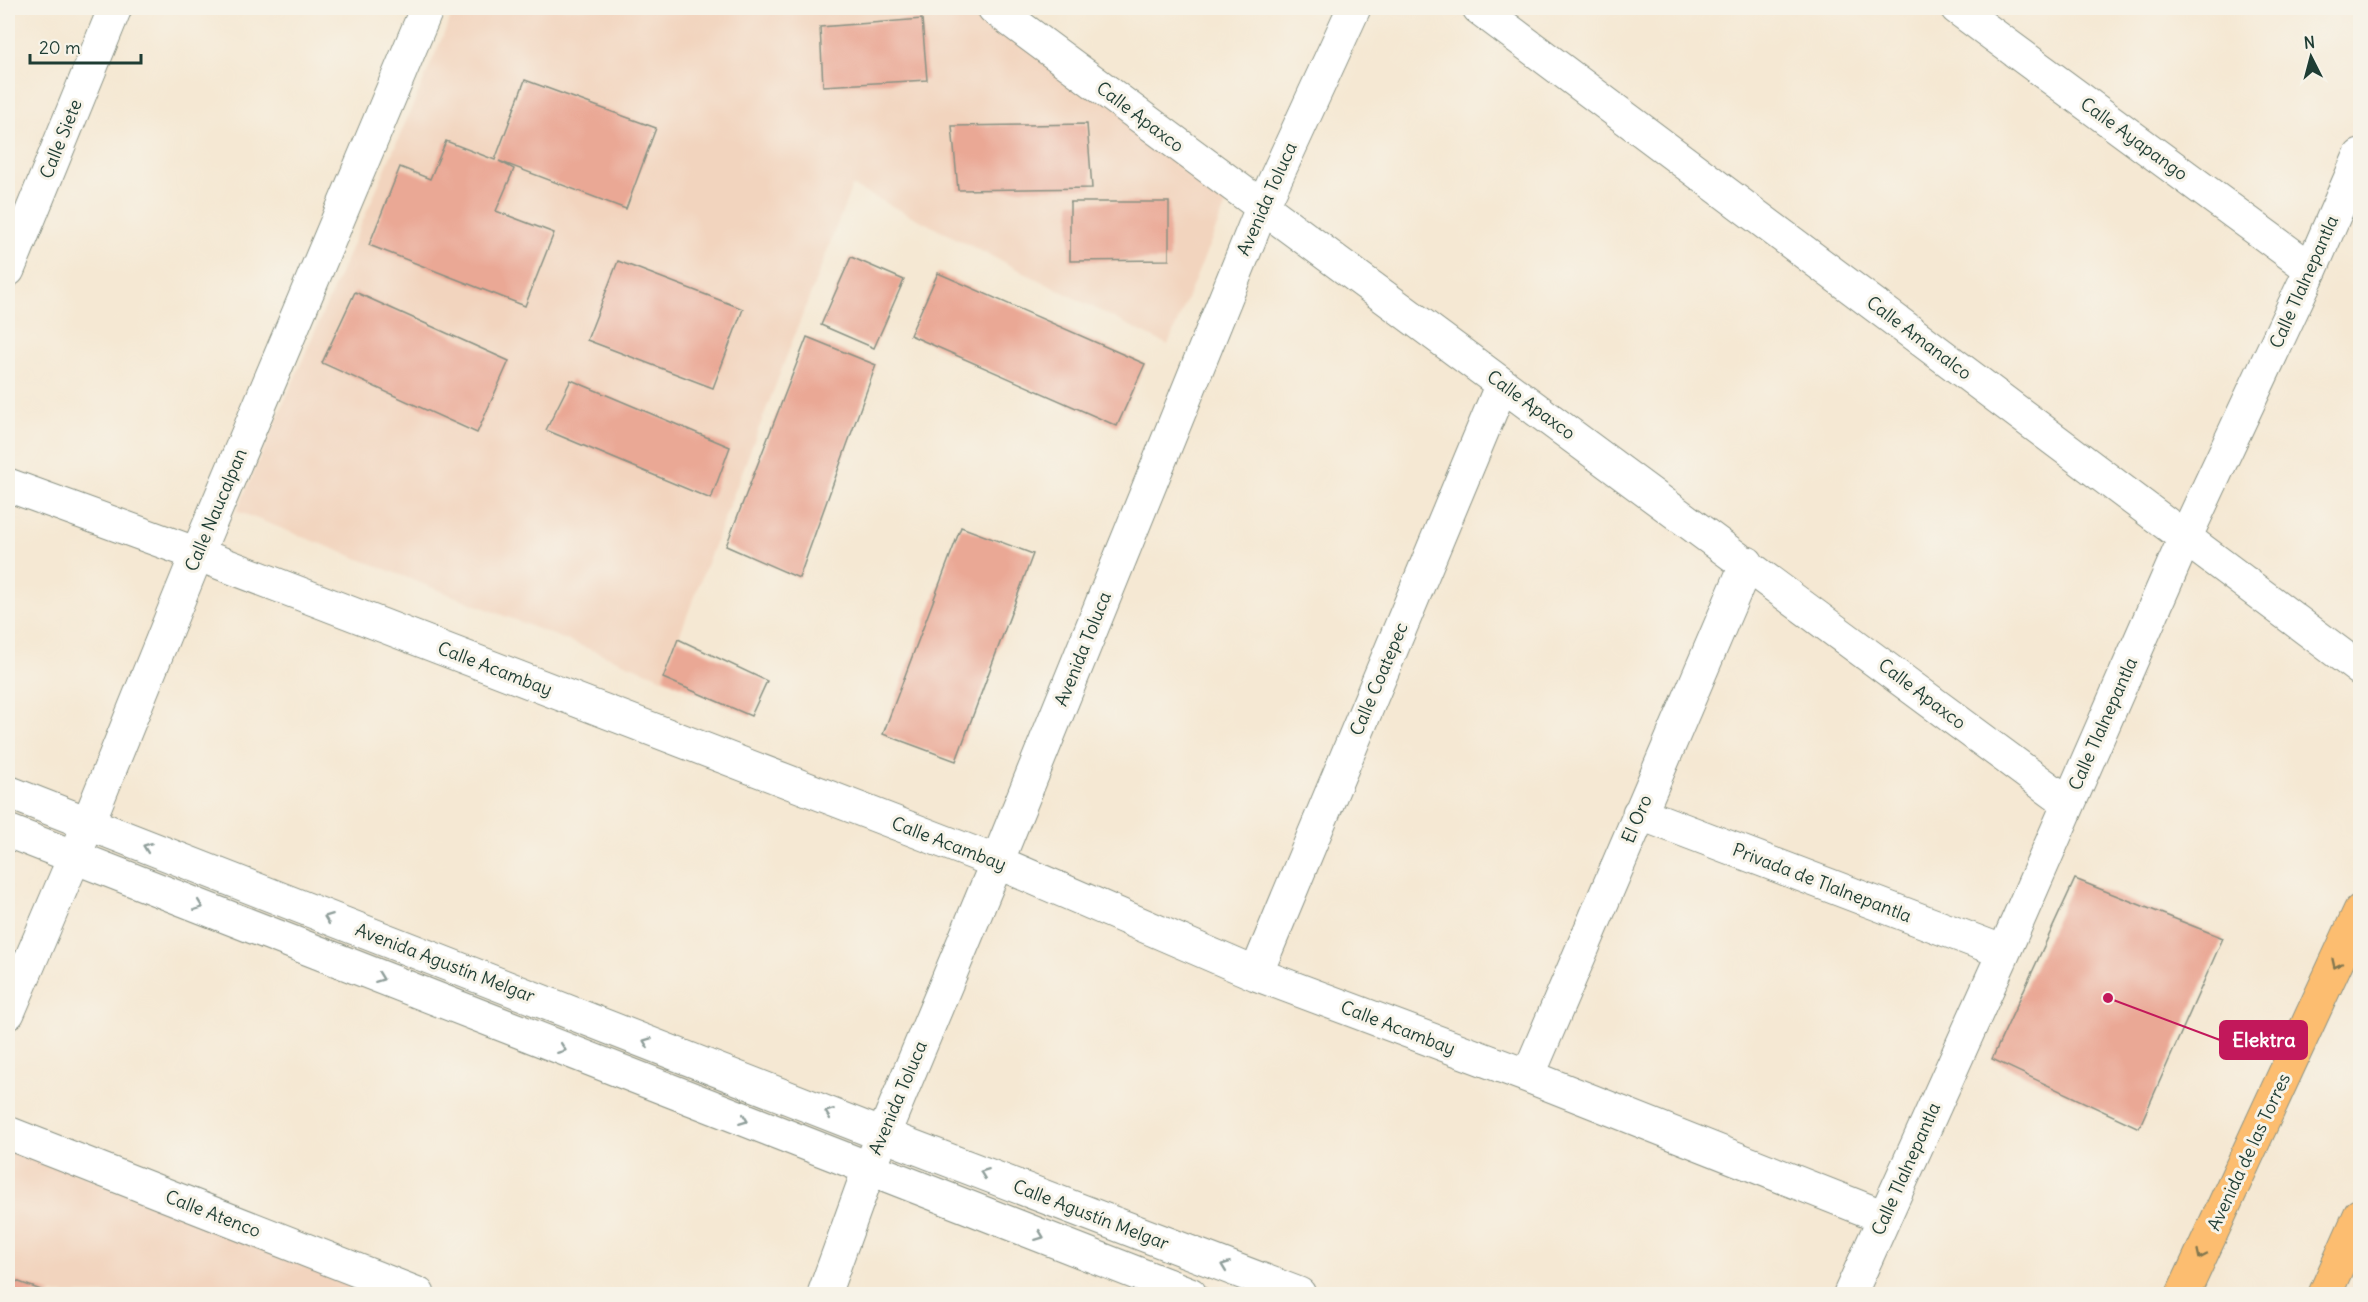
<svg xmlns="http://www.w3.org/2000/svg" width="2368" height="1302" viewBox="0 0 2368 1302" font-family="Delius,sans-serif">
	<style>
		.built { fill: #f2d4be }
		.building { fill: #eaa895 }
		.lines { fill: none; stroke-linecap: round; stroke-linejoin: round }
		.minor-casing { stroke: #8a9284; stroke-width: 35 }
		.major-casing { stroke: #8a9284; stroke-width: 35 }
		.minor { stroke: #fff; stroke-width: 33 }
		.major { stroke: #fcbd6f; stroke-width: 33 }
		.oneway { stroke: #8f9e9a }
		.oneway2 { stroke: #82774f }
		.labels { text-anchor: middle; stroke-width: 6; stroke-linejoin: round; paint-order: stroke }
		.street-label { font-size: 18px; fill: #1f3d34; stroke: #f7f3e8 }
		.leader { fill: none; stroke: #c2185b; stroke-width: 2 }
		.callout-dot { fill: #c2185b; stroke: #f7f3e8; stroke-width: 2 }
		.callout { fill: #c2185b; stroke: #c2185b; stroke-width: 2 }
		.callout-label { font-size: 20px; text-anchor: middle; font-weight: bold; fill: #fff }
	</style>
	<rect width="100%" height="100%" fill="#f7f3e8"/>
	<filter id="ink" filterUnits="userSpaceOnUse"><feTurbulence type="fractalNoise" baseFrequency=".0167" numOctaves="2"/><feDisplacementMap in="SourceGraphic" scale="12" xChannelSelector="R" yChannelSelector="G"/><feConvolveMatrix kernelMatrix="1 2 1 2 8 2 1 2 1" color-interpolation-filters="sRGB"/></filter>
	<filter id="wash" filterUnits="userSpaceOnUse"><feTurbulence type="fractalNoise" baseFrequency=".008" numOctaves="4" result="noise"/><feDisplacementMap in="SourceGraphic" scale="24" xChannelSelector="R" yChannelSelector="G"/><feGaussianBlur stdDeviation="1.35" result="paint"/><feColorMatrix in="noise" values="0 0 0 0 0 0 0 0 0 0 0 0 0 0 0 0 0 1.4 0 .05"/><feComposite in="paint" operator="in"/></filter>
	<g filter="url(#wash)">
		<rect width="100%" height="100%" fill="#f5e8d3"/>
		<path class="built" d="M455 8H975L1232 190 1168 345 852 186 663 678 237 511Z
			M8 1146 382 1294H8Z"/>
		<g id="blocks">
			<path class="building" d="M922 19 927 80 823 86 820 27Z
				M525 80 656 128 626 209 499 161 514 169 496 211 554 233 525 306 369 245 400 167 430 179 446 141 495 160Z
				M1087 124 1092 188 958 190 952 126Z
				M1070 202H1169V260L1070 261Z
				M851 257 904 280 874 348 821 325Z
				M618 261 743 309 713 388 587 340Z
				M938 273 1145 364 1117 426 910 335Z
				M355 292 509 361 477 433 322 363Z
				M807 337 876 365 799 578 726 546Z
				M571 380 730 447 711 499 546 430Z
				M961 527 1033 554 956 761 883 734Z
				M678 639 767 681 751 716 663 678Z
				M2075 879 2223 938 2139 1128 1992 1059Z
				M8 1278 52 1294H8Z"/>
		</g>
	</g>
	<g filter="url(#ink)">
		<use href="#blocks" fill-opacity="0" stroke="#8a9284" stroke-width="1.5"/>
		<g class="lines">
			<g class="minor-casing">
				<path id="minor" d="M994 8 2068 803
					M1479 8 2360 669
					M1957 8 2311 269
					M8 270 115 8
					M8 485 197 554 997 862 1256 974 1528 1076 1884 1217
					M8 792 883 1135 1299 1294
					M1639 813 2004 952
					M8 831 1190 1294
					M1256 974 1502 384
					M8 1013 74 858 197 554 427 8
					M1528 1076 1747 563
					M8 1133 418 1294
					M824 1294 869 1169 997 862 1262 208 1354 8
					M1850 1294 2004 952 2185 538 2311 269 2360 156"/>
			</g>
			<g class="major-casing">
				<path id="major" d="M2183 1294 2360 911
					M2325 1294 2360 1215"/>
			</g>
			<use href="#minor" class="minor"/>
			<use href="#major" class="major"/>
		</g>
		<defs><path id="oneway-chevron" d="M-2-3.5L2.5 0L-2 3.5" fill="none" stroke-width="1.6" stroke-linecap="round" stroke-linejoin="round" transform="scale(1.5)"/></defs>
		<g class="oneway">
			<use href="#oneway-chevron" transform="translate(147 847) rotate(-159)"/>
			<use href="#oneway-chevron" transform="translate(199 906) rotate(21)"/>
			<use href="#oneway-chevron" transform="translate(328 918) rotate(-159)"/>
			<use href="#oneway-chevron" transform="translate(380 978) rotate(21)"/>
			<use href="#oneway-chevron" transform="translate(647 1042) rotate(-159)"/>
			<use href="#oneway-chevron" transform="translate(562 1049) rotate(21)"/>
			<use href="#oneway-chevron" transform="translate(829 1113) rotate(-159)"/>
			<use href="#oneway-chevron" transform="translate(744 1120) rotate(21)"/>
			<use href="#oneway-chevron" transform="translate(984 1173) rotate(-159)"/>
			<use href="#oneway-chevron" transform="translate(1040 1236) rotate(21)"/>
			<use href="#oneway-chevron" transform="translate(1225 1266) rotate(-159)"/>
		</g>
		<g class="oneway2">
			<use href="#oneway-chevron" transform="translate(2336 964) rotate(115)"/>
			<use href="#oneway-chevron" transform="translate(2201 1255) rotate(115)"/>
		</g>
	</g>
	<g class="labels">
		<g class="street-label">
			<text transform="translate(1140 117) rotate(37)" y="6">Calle Apaxco</text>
			<text transform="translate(61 139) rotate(-68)" y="6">Calle Siete</text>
			<text transform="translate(2134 139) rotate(36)" y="6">Calle Ayapango</text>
			<text transform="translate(1267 199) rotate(-66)" y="6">Avenida Toluca</text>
			<text transform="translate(2304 282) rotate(-66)" y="6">Calle Tlalnepantla</text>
			<text transform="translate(1919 338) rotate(37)" y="6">Calle Amanalco</text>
			<text transform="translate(1531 405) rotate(36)" y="6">Calle Apaxco</text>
			<text transform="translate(216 510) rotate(-67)" y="6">Calle Naucalpan</text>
			<text transform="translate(1083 649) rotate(-68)" y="6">Avenida Toluca</text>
			<text transform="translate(495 669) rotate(21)" y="6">Calle Acambay</text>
			<text transform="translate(1379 679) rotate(-67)" y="6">Calle Coatepec</text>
			<text transform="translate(1922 694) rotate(37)" y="6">Calle Apaxco</text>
			<text transform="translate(2103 724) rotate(-66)" y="6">Calle Tlalnepantla</text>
			<text transform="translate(1637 819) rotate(-67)" y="6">El Oro</text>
			<text transform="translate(949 844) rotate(21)" y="6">Calle Acambay</text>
			<text transform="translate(1822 883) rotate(21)" y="6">Privada de Tlalnepantla</text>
			<text transform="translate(445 963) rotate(21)" y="6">Avenida Agustín Melgar</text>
			<text transform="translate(1398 1028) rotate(21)" y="6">Calle Acambay</text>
			<text transform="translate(898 1098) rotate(-67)" y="6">Avenida Toluca</text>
			<text transform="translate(2249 1152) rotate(-65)" y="6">Avenida de las Torres</text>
			<text transform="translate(1906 1169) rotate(-66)" y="6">Calle Tlalnepantla</text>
			<text transform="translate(213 1214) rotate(21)" y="6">Calle Atenco</text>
			<text transform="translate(1091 1215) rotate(21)" y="6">Calle Agustín Melgar</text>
		</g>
	</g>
	<path class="leader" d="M2108 998L2220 1040"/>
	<circle class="callout-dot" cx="2108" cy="998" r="6"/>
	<rect class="callout" x="2220" y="1021" width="87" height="38" rx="6"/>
	<g class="callout-label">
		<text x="2264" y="1047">Elektra</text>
	</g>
	<rect width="2368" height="1302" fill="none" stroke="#f7f3e8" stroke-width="30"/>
	<g transform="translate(2311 57) rotate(354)" stroke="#f7f3e8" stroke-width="4.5" paint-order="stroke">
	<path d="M0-4.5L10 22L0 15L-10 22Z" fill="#1f3d34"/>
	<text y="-9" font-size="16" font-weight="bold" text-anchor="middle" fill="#1f3d34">N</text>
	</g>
	<path d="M30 54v9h111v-9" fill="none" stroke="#1f3d34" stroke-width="3"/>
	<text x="39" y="54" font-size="18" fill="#1f3d34" stroke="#f7f3e8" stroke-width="4.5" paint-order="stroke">20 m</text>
</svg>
